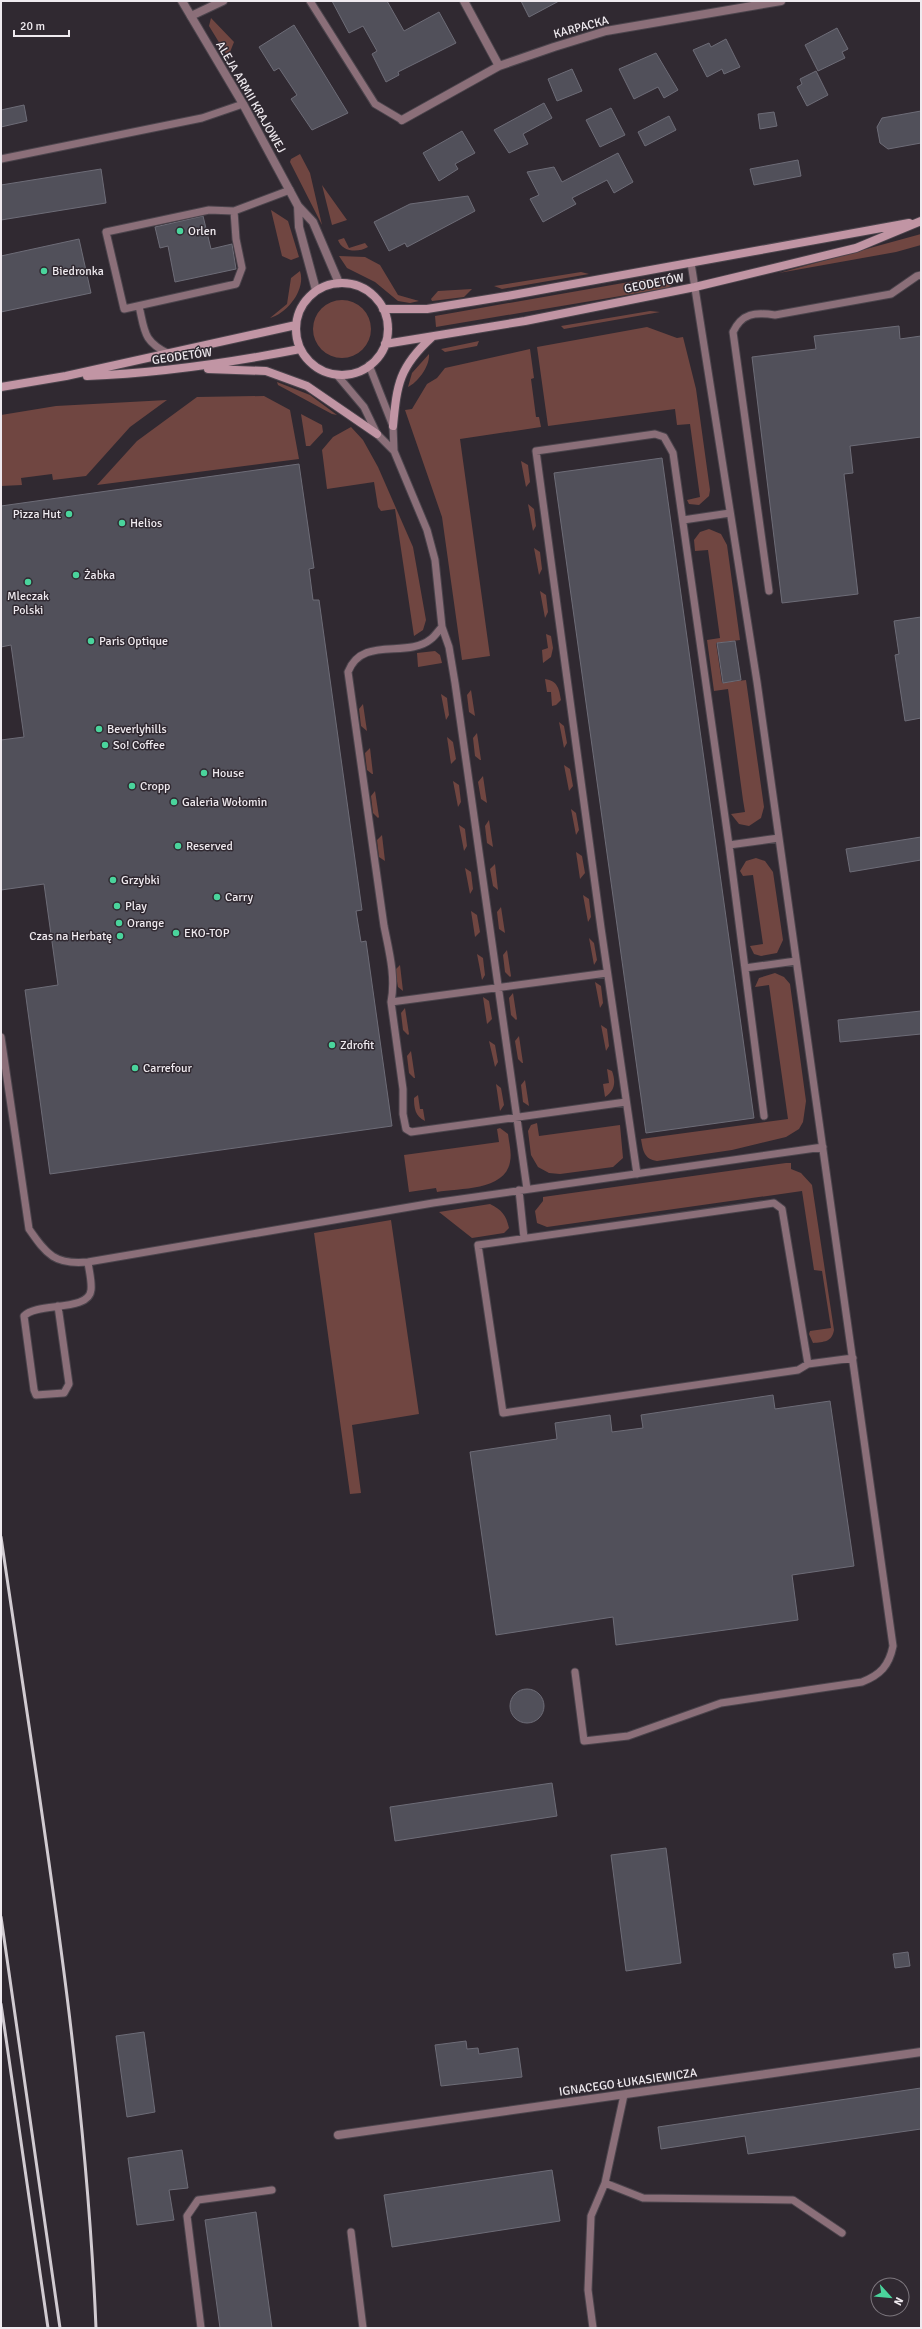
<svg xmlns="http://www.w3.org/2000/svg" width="922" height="2329" viewBox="0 0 922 2329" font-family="Signika,sans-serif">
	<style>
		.green { fill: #704641 }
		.building { fill: #51505a; stroke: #6d6c77 }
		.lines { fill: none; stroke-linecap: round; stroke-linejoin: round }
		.service-casing { stroke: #4b444c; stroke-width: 9 }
		.minor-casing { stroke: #4b444c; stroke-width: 10 }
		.tertiary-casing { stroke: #4b444c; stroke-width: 10 }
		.secondary-casing { stroke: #4b444c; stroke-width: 10 }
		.service { stroke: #8b6f79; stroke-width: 7 }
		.minor { stroke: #8b6f79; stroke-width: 8 }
		.tertiary { stroke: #8b6f79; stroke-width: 8 }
		.secondary { stroke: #c195a4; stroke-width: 8 }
		.rail { stroke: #d1cbd1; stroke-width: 3 }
		.poi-dot { fill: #4ad49c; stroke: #302931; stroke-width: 1.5 }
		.labels { text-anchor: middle; stroke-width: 3; stroke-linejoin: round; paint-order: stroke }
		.street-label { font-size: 12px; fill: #efeaef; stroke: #302931 }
		.poi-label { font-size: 12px; fill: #efeaef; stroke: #302931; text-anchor: start }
	</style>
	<rect width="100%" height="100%" fill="#302931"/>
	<path class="green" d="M211 18 234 42 228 57 209 26Z
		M300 154 310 173 322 225 290 162 291 159Z
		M322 185 347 220 332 225Z
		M271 210 288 221 299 257 291 260 282 256Z
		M921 234V245L896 252 779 273Z
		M344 238 349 248 365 243 368 247C358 253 342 252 338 240Z
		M339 256 365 257 380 265 398 295 419 301 410 303 398 301 375 282 347 268Z
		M300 271C306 289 288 313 270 318L287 304 291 278Z
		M581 272 589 274 502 289 494 286Z
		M646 279H667L673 284 668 288 436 327 435 316Z
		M472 289 464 297 432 301 431 299 438 291Z
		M313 329a29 29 0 1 1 58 0a29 29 0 1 1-58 0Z
		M650 311 660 312 564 329 561 326Z
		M647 327 677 338 683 337 696 389 710 490 709 496 699 505 689 504 687 500 700 497 690 424 677 425 675 409 548 426 537 347Z
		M479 341 477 346 445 352 441 349Z
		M530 349 534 378 531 379 536 417H539L541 427 460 439 490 656 462 660 442 517 405 410 412 409 427 384 437 378 445 368Z
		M429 354C430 366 418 382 408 387L412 373Z
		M277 382 310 395 337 415 332 414 278 385Z
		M264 396 290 410 299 459 97 485 137 441 197 397Z
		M167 400 130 427 86 476 53 480 52 474 21 478 22 485 1 486V415L56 406Z
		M301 414 322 425 323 432 310 446H306Z
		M351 427 363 440 378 467 413 547 426 620 423 630 414 636 395 509 381 511 378 507 374 482 327 489 322 450 333 437Z
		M521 461 528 465 530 482 526 487Z
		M528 504 534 509 536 526 533 531Z
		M709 529 721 534 727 545 740 640 716 643 722 683 746 680 764 807 761 818 749 826 739 824 731 814 745 812 743 800 728 689 714 691 707 640 720 638 708 550 695 551 694 540 700 532Z
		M534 548 540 552 542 569 539 575Z
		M540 591 546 595 548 612 545 618Z
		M546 634 551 636 553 648 551 657 543 663 542 650 548 648Z
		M435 651 440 655 442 663 418 667 417 653Z
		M545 679C558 681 559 689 561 700L556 705 552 706 551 692H547Z
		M471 690 475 716 469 712 467 695Z
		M441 694 447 698 449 715 446 720Z
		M363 704 367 731 361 726 359 709Z
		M559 722 564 726 567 743 564 748Z
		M477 733 481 760H480L475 756 473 738Z
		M447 737 453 742 456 759 451 764Z
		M370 748 373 774H372L367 770 365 753Z
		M564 765 570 769 573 786 569 791Z
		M483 776 487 803 481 799 478 782Z
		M453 781 459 785 461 802 458 807Z
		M375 791 379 817 378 818 373 813 371 796Z
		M571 809 576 813 579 830 576 835Z
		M489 820 493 847 487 843 485 826Z
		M459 825 465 829 467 846 464 851Z
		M382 835 385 861 379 857 377 840Z
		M576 852 582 856 585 873 580 879Z
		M756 858 765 861 773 872 783 940 777 953 761 956 754 954 750 946 763 944 753 875 743 876 740 871 746 861Z
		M495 864 498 890 493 886 490 869Z
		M465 868 471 872 473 889 470 894Z
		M583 895 589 899 591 917 588 922Z
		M501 907 505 933 499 929 497 912Z
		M471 911 477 915 480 932 475 937Z
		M589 938 594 943 597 960 594 965Z
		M507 950 511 976 510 977 505 972 503 955Z
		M477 954 483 958 485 975 482 980Z
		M400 965 403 991 398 987 395 970Z
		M775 973 784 977 790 984 806 1101 803 1122 799 1129 786 1137 732 1150 657 1161C644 1159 643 1151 641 1139L788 1119 769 985 755 987 759 978Z
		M595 982 601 986 603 1003 600 1008Z
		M513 993 517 1019 516 1020 511 1015 509 998Z
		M483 997 489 1001 492 1019 487 1024Z
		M405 1008 409 1034 408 1035 403 1030 401 1013Z
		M601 1025 607 1029 609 1046 606 1051Z
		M519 1036 523 1063H522L518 1059 515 1041Z
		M489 1041 495 1045 498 1062 495 1067Z
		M411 1051 415 1078H414L409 1073 407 1056Z
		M607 1069 612 1071C616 1082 615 1091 605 1097L603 1084 609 1083Z
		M525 1080 529 1106 523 1102 521 1085Z
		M496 1084 501 1088 504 1105 500 1111Z
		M418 1095 420 1109H423L425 1121C415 1116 414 1108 414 1098Z
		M537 1123 539 1136 620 1125 623 1158 613 1167 560 1174 549 1173 538 1167 531 1155 528 1131 531 1125Z
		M500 1128 508 1134C509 1143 512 1153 510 1162 505 1191 459 1188 437 1192L436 1188 409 1192 404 1155 499 1142 497 1129Z
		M786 1163H791V1169L801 1173 812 1185 834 1330C832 1342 824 1342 813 1343L809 1334 810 1331 831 1328 822 1271 814 1270 802 1191 547 1227 537 1223 535 1211 543 1201V1197Z
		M490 1204C502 1210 506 1215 509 1228L504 1233 472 1238 439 1212Z
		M391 1220 419 1414 352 1425 361 1493 350 1494 314 1233Z"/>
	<path class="building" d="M332 1H387L404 31 439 12 456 43 398 72 399 75 386 82 372 54 377 51 363 26 349 33Z
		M521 1H559L529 17Z
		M294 25 348 113 312 130 291 99 297 95 279 68 274 71 259 47Z
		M837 28 848 49 842 52 845 58 818 71 805 45Z
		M726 39 740 67 724 74 722 69 707 77 693 50 709 43 711 47Z
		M656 53 678 90 664 98 658 87 634 99 619 69Z
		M572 69 582 91 557 101 548 79Z
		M816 71 828 95 807 106 797 87 802 84 800 79Z
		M544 103 552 118 523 134 528 144 509 153 494 130Z
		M24 105 27 121 1 127V110Z
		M611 108 625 135 600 147 586 120Z
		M921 111V143L888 149 880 143 877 127 882 118Z
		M774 112 777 126 760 129 758 114Z
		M669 116 676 130 645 146 638 132Z
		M462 131 475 153 455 164 458 169 439 181 423 153Z
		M618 153 633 182 614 193 607 180 572 198 576 204 543 222 530 199 539 195 527 172 554 167 562 182Z
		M798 160 801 176 754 185 750 169Z
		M101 169 106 203 1 220V185Z
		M468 196 475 211 407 247 405 243 389 251 374 222 410 204Z
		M203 216 211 249 232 244 236 269 175 282 168 246 160 248 155 227Z
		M79 239 91 293 1 312V256Z
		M899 326 900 339 921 336V437L850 446 853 473 844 474 858 594 782 603 752 357 816 349 814 336Z
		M662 458 754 1118 646 1133 554 473Z
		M299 464 314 568 309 569 313 600H319L362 910 356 911 361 942 366 941 392 1126 50 1174 25 990 58 985 44 884 1 890V740L24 737 11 645 1 647V506Z
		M921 617V718L905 721 895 655 899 654 894 621Z
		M735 641 741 680 723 683 717 643Z
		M921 837V860L850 872 846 849Z
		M921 1011V1034L840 1042 838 1020Z
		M773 1395 775 1409 830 1401 854 1566 792 1575 798 1620 616 1645 613 1617 496 1635 470 1452 557 1439 555 1423 610 1415 612 1432 643 1428 641 1415Z
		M510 1706a17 17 0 1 1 34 0a17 17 0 1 1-34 0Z
		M552 1783 557 1816 395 1841 390 1807Z
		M666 1848 681 1963 626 1971 611 1855Z
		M908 1952 910 1966 895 1968 893 1954Z
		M144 2032 155 2112 127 2117 116 2036Z
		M466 2041 467 2049 478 2048 479 2054 518 2048 522 2077 441 2086 435 2045Z
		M921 2088V2129L748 2154 745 2136 661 2149 658 2127Z
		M182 2150 188 2188 169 2190 174 2220 137 2225 128 2158Z
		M552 2170 560 2221 392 2247 384 2195Z
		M256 2212 272 2328H220L205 2220Z"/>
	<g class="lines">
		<g class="service-casing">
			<path id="service" d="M310 1 375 104 402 120
				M1 159 202 118 243 104
				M234 211 236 239 242 268 236 284 124 309 106 232 209 210 234 211 290 190
				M139 306C145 332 143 341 169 354
				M369 365 393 426 394 451 427 530 435 560 442 627 449 647 455 683 527 1189
				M337 375 364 407 377 434 394 451
				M683 520 730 513
				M769 591 733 332C742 313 755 312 775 315L891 294 917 276 921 275
				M442 627C438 631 435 636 431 639 407 659 362 635 348 672L384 926C389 951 396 977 391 1002L403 1089V1114L406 1129 411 1132 626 1102
				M729 845 779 838
				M745 968 796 961
				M391 1002 607 973
				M1 1037 29 1229C47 1255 55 1265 88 1262L433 1203 823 1147
				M637 1174 601 928 536 451 655 434 664 437 673 453 729 845 764 1116
				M519 1190 524 1238
				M58 1306 69 1384 64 1393 36 1395 34 1390 24 1316C37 1302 89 1312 91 1290 92 1281 89 1271 88 1262
				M808 1364 782 1209 774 1203 478 1245 503 1413 798 1370 808 1364 853 1358
				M575 1672 584 1741 628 1736 721 1703 862 1682C880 1675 889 1666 893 1646L757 682 691 263
				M605 2183 643 2198 793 2200 842 2233
				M351 2232 363 2328
				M201 2328 187 2216 198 2200 272 2190
				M593 2328 588 2290 591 2216 605 2183 624 2095"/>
		</g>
		<g class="minor-casing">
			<path id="minor" d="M464 1 499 66
				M191 16 223 1
				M402 120 499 66 554 47 606 31 781 1
				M338 2135 921 2052"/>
		</g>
		<g class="tertiary-casing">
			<path id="tertiary" d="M182 1 243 104 298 206 313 222 339 283
				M298 206 299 227 316 290"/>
		</g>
		<g class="secondary-casing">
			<path id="secondary" d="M296 329a46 46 0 1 1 92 0a46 46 0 1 1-92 0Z
				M383 309H427L507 296 909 223
				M385 344 525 321 695 287 856 248 921 221
				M208 369 266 371 307 386 377 434
				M87 376C159 373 229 363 300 349
				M1 387 66 376 296 325
				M393 426C397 384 399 367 432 337"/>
		</g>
		<use href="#service" class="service"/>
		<use href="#minor" class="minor"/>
		<use href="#tertiary" class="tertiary"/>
		<use href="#secondary" class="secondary"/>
		<path class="rail" d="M1 1537C39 1800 85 2062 96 2328
			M1 1917 60 2328
			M1 2004 48 2328"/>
	</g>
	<g class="poi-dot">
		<circle cx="180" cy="231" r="4"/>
		<circle cx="44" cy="271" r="4"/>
		<circle cx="69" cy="514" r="4"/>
		<circle cx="122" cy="523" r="4"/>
		<circle cx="76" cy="575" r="4"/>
		<circle cx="28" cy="582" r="4"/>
		<circle cx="91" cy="641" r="4"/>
		<circle cx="99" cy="729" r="4"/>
		<circle cx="105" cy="745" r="4"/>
		<circle cx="204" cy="773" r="4"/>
		<circle cx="132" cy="786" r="4"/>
		<circle cx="174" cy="802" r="4"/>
		<circle cx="178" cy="846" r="4"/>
		<circle cx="113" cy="880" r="4"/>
		<circle cx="217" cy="897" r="4"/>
		<circle cx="117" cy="906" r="4"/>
		<circle cx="119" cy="923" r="4"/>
		<circle cx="176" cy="933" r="4"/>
		<circle cx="120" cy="936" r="4"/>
		<circle cx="332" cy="1045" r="4"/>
		<circle cx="135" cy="1068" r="4"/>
	</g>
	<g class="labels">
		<g class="street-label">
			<text transform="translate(581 27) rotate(-15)" y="4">KARPACKA</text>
			<text transform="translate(251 97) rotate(60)" y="4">ALEJA ARMII KRAJOWEJ</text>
			<text transform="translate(654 283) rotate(-11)" y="4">GEODETÓW</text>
			<text transform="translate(182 356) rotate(-8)" y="4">GEODETÓW</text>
			<text transform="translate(628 2082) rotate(-8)" y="4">IGNACEGO ŁUKASIEWICZA</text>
		</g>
		<g class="poi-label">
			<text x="188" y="235">Orlen</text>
			<text x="52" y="275">Biedronka</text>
			<text x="61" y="518" text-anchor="end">Pizza Hut</text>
			<text x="130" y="527">Helios</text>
			<text x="84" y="579">Żabka</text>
			<text x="28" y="600" text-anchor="middle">Mleczak<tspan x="28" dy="14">Polski</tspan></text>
			<text x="99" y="645">Paris Optique</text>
			<text x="107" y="733">Beverlyhills</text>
			<text x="113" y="749">So! Coffee</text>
			<text x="212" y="777">House</text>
			<text x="140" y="790">Cropp</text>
			<text x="182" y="806">Galeria Wołomin</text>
			<text x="186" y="850">Reserved</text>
			<text x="121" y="884">Grzybki</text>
			<text x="225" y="901">Carry</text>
			<text x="125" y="910">Play</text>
			<text x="127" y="927">Orange</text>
			<text x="184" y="937">EKO-TOP</text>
			<text x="112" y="940" text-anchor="end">Czas na Herbatę</text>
			<text x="340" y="1049">Zdrofit</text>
			<text x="143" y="1072">Carrefour</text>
		</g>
	</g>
	<rect width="922" height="2329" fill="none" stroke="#efeaef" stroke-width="4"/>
	<g transform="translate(890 2297) rotate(117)"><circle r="19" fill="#302931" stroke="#7c767d"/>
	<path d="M0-3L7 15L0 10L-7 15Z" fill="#4ad49c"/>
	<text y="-6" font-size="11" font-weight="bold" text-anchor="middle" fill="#efeaef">N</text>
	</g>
	<path d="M14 30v6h55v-6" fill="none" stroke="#efeaef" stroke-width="2"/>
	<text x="20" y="30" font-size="12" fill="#efeaef" stroke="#302931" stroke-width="3" paint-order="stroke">20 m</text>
</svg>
